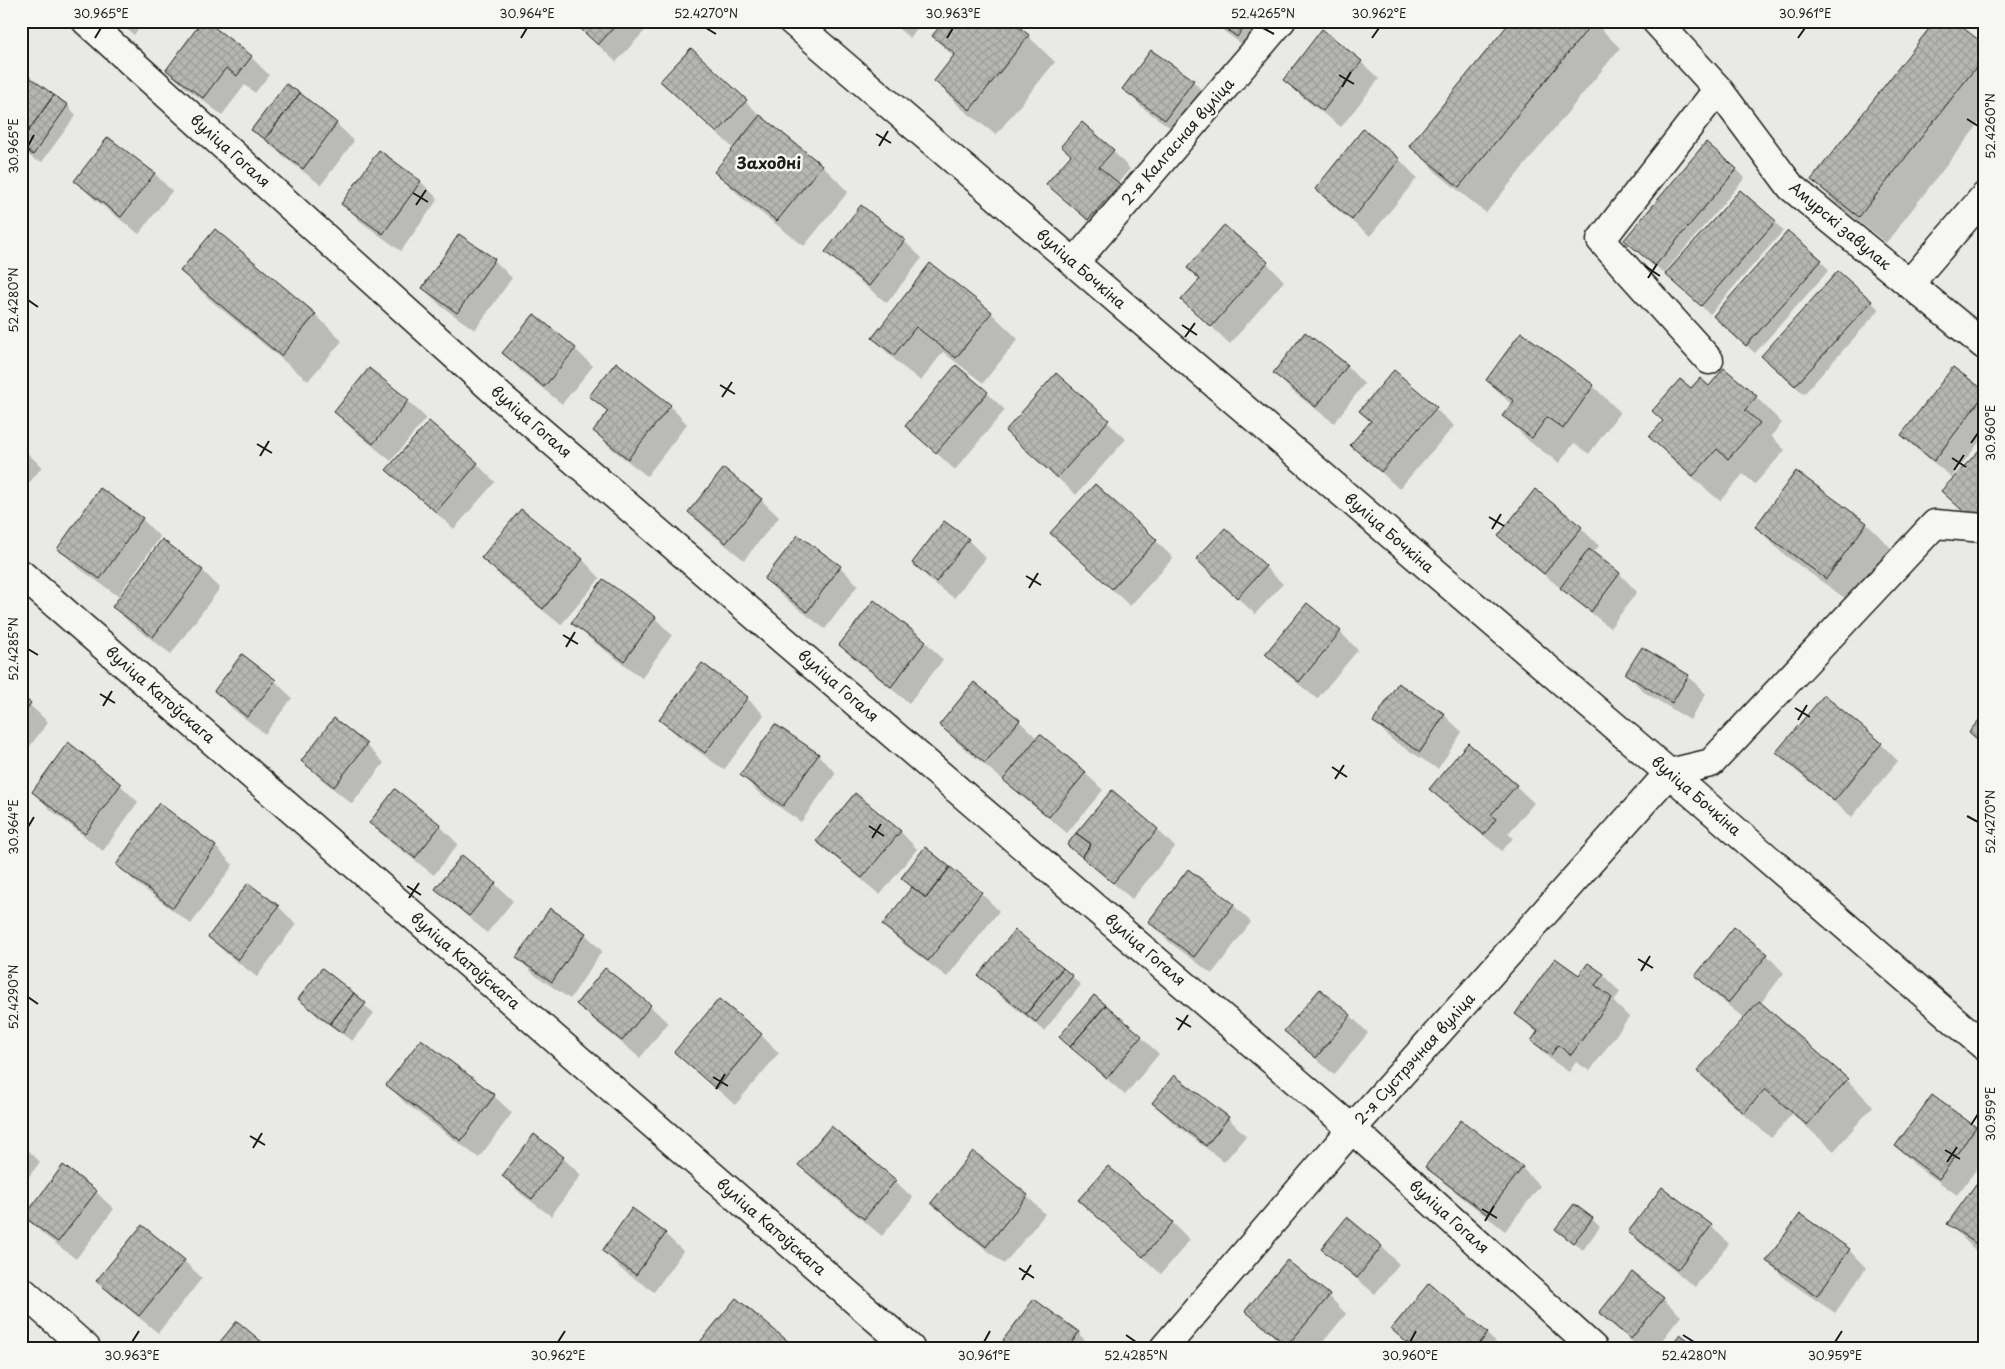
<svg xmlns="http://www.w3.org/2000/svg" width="2005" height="1369" viewBox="0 0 2005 1369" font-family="'Playpen Sans',sans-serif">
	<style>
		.shadow { fill: #0003 }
		.building { fill: url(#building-cross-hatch); stroke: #1c1c1c }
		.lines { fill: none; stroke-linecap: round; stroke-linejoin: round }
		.minor-casing { stroke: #1c1c1c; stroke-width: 31 }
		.major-casing { stroke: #1c1c1c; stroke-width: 31 }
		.minor { stroke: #f6f6f2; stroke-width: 28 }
		.major { stroke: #f6f6f2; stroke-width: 28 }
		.ticks { fill: none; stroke: #1c1c1c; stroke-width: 2 }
		.labels { text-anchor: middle; stroke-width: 5; stroke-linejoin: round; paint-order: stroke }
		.street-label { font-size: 15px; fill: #1c1c1c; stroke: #f6f6f2 }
		.neighbourhood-label { font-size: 16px; font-weight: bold; fill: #1c1c1c; stroke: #f6f6f2 }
		.neatline { fill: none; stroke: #1c1c1c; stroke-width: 2 }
		.ticks-label { font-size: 12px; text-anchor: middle; fill: #1c1c1c }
	</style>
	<defs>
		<pattern id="building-cross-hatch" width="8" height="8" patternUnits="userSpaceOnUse" patternTransform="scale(1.25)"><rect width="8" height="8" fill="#b6b6b3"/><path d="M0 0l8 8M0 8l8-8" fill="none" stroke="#9c9c99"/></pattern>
	</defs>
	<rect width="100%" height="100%" fill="#e9e9e5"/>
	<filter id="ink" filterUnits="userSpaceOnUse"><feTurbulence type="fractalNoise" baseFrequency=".02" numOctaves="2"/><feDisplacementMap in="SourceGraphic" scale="10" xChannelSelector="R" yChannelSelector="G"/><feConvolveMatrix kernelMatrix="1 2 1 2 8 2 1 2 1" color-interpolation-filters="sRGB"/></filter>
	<g filter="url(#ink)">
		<path class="shadow" d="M116 21H144L134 35Z
			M204 21 251 57 269 75 255 93 245 85 222 115 185 87 167 70Z
			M573 21H650L652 23 616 62Z
			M889 21H923L910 38Z
			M1210 21H1278L1255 54Z
			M1593 21 1620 48 1486 213 1437 173 1411 146Z
			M1879 21H1889L1885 26Z
			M933 36H1028L1055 62 996 135 961 108 935 81 954 57Z
			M1984 46V117L1886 243 1839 206 1812 180Z
			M691 50 764 119 822 165 848 192 804 246 742 198 716 172 734 149 662 81Z
			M1361 62 1379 79 1341 127 1302 97 1285 80Z
			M21 73 68 106 76 115 42 162 38 160 37 161 21 150Z
			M1193 81 1210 99 1183 137 1142 107 1124 89Z
			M299 94 337 124 354 141 321 185 284 157 253 129Z
			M1363 131 1400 160 1417 178 1370 236 1334 207 1316 189Z
			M1113 151 1130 169 1117 184 1136 203 1106 237 1048 184Z
			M380 152 421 182 438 199 401 251 360 221 343 204Z
			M1736 170 1745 178 1664 273 1634 248Z
			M154 173 172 191 139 234 94 199 76 181Z
			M1775 222 1783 231 1710 314 1675 283Z
			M904 241 922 258 887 303 844 269 826 251Z
			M494 260 512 278 475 330 441 306 423 288Z
			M1821 261 1829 270 1755 353 1723 325Z
			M1267 263 1284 281 1230 344 1183 300Z
			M930 265 991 313 1018 339 983 383 943 352 921 381 899 364 873 338Z
			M182 271 315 314 342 341 308 381 208 298Z
			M1871 301 1879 310 1804 394 1771 365Z
			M534 316 575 349 593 366 562 404 521 371 504 353Z
			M1521 334 1593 386 1620 412 1589 454 1574 443 1559 463 1530 442 1504 416 1512 405 1487 380Z
			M1347 366 1364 384 1334 423 1292 391 1274 373Z
			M1724 370 1756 397 1782 423 1771 436 1785 450 1755 484 1743 474 1720 501 1676 463 1650 437 1691 390 1709 388Z
			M1395 372 1454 426 1399 489 1352 445 1372 422Z
			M1056 375 1126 439 1076 495 1007 431Z
			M1984 392V436L1952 477 1920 452 1902 435Z
			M987 393 1005 410 955 470 907 426Z
			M591 396 670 406 687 424 647 476 612 449 594 431 608 413Z
			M408 401 426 418 391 461 353 430 335 412Z
			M21 447 42 467 21 493Z
			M1984 447V525L1951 499Z
			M477 464 495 482 454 529 388 470Z
			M1796 472 1867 524 1893 550 1853 604 1782 553 1756 527Z
			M1535 491 1581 528 1599 546 1592 554 1620 574 1637 592 1610 628 1517 553 1499 535Z
			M761 500 779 517 744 560 707 530 690 512Z
			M522 510 583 560 600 578 561 625 500 576 483 558Z
			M142 519 160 537 118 596 76 566 59 548Z
			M968 540 986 558 954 598 931 581 914 563Z
			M1156 541 1173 558 1130 606 1070 550Z
			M840 567 858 585 825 629 783 597 766 579Z
			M1265 567 1283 584 1255 614 1215 577Z
			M202 570 220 588 171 654 131 624 114 607Z
			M875 601 926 642 943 660 909 703 858 662 840 645Z
			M1308 605 1340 632 1358 650 1317 699 1284 672 1267 654Z
			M655 618 672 635 642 678 591 640 573 623Z
			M1627 674 1688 676 1706 694 1690 720 1644 692Z
			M275 681 292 698 265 734 233 709 216 691Z
			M974 684 1019 721 1038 739 1085 773 1103 790 1067 833 1023 797 1004 779 1003 780 958 743 940 725Z
			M21 697 48 722 21 758Z
			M747 698 764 715 724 770 679 737 661 719Z
			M1444 715 1462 732 1438 769 1392 740 1375 722Z
			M1881 744 1898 761 1852 817 1795 770 1778 752Z
			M366 745 384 763 352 804 320 778 302 761Z
			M818 755 836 773 801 822 759 793 741 775Z
			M120 785 138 802 103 851 51 810 33 792Z
			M1516 786 1534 803 1508 834 1513 838 1502 851 1448 806 1430 789Z
			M395 791 440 826 458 844 434 875 388 840 370 823Z
			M1112 792 1158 830 1175 847 1132 899 1077 853Z
			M159 805 216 847 233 865 191 924 135 882 118 865Z
			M900 831 917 849 880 895 836 858 818 841Z
			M926 849 981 893 999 911 947 977 902 943 884 925 913 888 903 878Z
			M495 884 513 901 487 933 455 906 437 889Z
			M1233 905 1251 922 1212 974 1167 940 1149 922Z
			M278 906 296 924 257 977 227 954 209 937Z
			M585 934 602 951 570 999 535 975 517 958Z
			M1767 955 1784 973 1760 1004 1847 1080 1873 1106 1834 1151 1792 1114 1771 1138 1725 1098 1699 1071 1745 1019 1714 994 1696 976Z
			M322 970 374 1013 352 1041 317 1016 300 999Z
			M1603 975 1620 992 1614 1002 1629 1017 1590 1071 1576 1062 1569 1072 1550 1059 1533 1041 1538 1034 1517 1014 1579 977Z
			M980 976 1072 977 1081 985 1044 1031 998 994Z
			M1320 990 1351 1016 1368 1033 1334 1075 1286 1031Z
			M719 1000 761 1035 779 1053 735 1105 675 1052Z
			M578 1004 650 1006 668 1023 640 1058 595 1021Z
			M1141 1037 1159 1054 1125 1095 1081 1056Z
			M421 1041 494 1096 512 1113 479 1158 405 1103 388 1085Z
			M1933 1097 1976 1128 1984 1136V1159L1957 1195 1914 1164 1897 1146Z
			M1153 1103 1228 1118 1246 1136 1224 1162 1171 1121Z
			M21 1143 40 1162 21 1187Z
			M563 1158 581 1175 551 1216 521 1194 504 1176Z
			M800 1165 895 1181 913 1198 882 1236 817 1183Z
			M1108 1167 1173 1223 1190 1240 1161 1274 1080 1200Z
			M1427 1167 1522 1168 1540 1186 1505 1231 1445 1184Z
			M1984 1175V1256L1975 1250 1949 1224Z
			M1663 1189 1712 1226 1729 1244 1695 1287 1647 1249 1629 1232Z
			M96 1192 114 1209 76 1259 43 1234 25 1217Z
			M1027 1196 1045 1214 1004 1264 951 1221 933 1203Z
			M1347 1219 1382 1247 1399 1264 1375 1294 1341 1266 1323 1249Z
			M1592 1219 1600 1227 1583 1250 1556 1229Z
			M142 1226 184 1261 202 1278 158 1333 115 1298 98 1281Z
			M665 1234 683 1251 654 1292 621 1269 604 1251Z
			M1849 1250 1866 1268 1835 1313 1785 1279 1768 1261Z
			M1632 1274 1663 1299 1681 1316 1656 1348H1639L1600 1313Z
			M1329 1296 1346 1314 1318 1348H1287L1246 1311Z
			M1035 1300 1078 1333 1093 1348H1012L1005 1340Z
			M1392 1329 1487 1334 1501 1348H1411Z"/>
		<path class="building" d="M202 21H206L252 56 237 76 226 68 203 98 166 70Z
			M572 21H620L598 45Z
			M944 21H1012L1029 35 970 110 934 81 955 54 932 36Z
			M1215 21H1248L1237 37Z
			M1511 21H1594L1459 187 1409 146Z
			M1935 21H1954L1984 44V57L1859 217 1811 180Z
			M1322 29 1362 61 1323 111 1283 80Z
			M691 48 747 100 717 133 660 81Z
			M1151 50 1194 80 1165 120 1122 89Z
			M21 71 54 95 21 141Z
			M286 84 300 93 265 139 251 130Z
			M300 93 337 123 303 169 265 139Z
			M54 95 68 105 33 155 21 146V141Z
			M760 115 822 165 777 221 714 172Z
			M1082 122 1114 150 1099 167 1120 184 1088 220 1046 184 1071 155 1061 146Z
			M1363 129 1400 159 1352 220 1315 189Z
			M108 137 155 173 121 217 74 181Z
			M1706 142 1737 169 1655 266 1624 240Z
			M379 150 421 181 383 234 341 204Z
			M1740 190 1776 221 1701 306 1665 274Z
			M861 205 905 240 869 286 825 252Z
			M1224 225 1268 262 1211 327 1181 300 1200 279 1187 268Z
			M215 229 316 314 281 356 180 271Z
			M1788 231 1822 260 1746 346 1713 316Z
			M459 234 495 259 457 313 422 288Z
			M930 263 992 312 956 358 916 327 894 355 872 338Z
			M1838 271 1872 301 1795 386 1761 356Z
			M534 314 576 348 544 387 502 353Z
			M1305 332 1348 365 1316 407 1273 373Z
			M1521 332 1594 385 1563 429 1547 417 1532 438 1502 416 1514 401 1486 380Z
			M616 362 671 405 628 459 593 431 608 411 589 396Z
			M956 365 988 392 936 453 905 426Z
			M1953 367 1984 390V395L1934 461 1901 435Z
			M369 368 409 400 373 444 334 412Z
			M1724 368 1757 396 1745 410 1760 423 1728 459 1717 449 1693 476 1649 437 1663 421 1652 411 1680 379 1691 388 1700 378 1709 386Z
			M1394 370 1437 407 1381 472 1350 445 1371 421 1359 411Z
			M1056 373 1109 420 1057 478 1005 431Z
			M429 421 478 463 436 512 386 470Z
			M1984 445V507L1973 520 1941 491Z
			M724 468 762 499 726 543 688 512Z
			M1796 471 1867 523 1826 579 1755 527Z
			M1095 484 1157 540 1112 589 1050 533Z
			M100 488 143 518 100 579 57 549Z
			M1535 489 1582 527 1544 574 1498 536Z
			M521 509 583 559 543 609 481 558Z
			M944 521 969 539 936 582 912 563Z
			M1225 528 1266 566 1237 598 1196 559Z
			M798 535 841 566 807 612 764 579Z
			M162 539 203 570 153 637 112 607Z
			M1589 549 1620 573 1591 612 1560 588Z
			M603 579 656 617 624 661 571 623Z
			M874 600 926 641 891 687 839 645Z
			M1307 603 1341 631 1299 682 1265 654Z
			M1642 647 1689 675 1672 703 1625 674Z
			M242 654 276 680 247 717 214 691Z
			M702 663 748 697 705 753 659 720Z
			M974 682 1020 720 985 763 939 725Z
			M1398 683 1445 714 1420 752 1373 722Z
			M1824 695 1882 743 1834 801 1776 752Z
			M21 696 31 703 21 717Z
			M1984 714V745L1969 732Z
			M334 718 367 744 334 787 301 761Z
			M775 724 819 754 783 806 740 775Z
			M1040 734 1086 772 1049 817 1003 780Z
			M68 742 121 784 85 834 32 792Z
			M1468 743 1517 785 1491 815 1496 819 1484 835 1429 789Z
			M395 789 441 825 415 858 369 823Z
			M1112 790 1158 829 1113 883 1082 857 1091 844 1076 833Z
			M855 793 901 831 862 878 816 841Z
			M159 803 216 846 173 908 116 865Z
			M1076 833 1091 844 1082 857 1067 845Z
			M925 847 950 867 926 898 901 878Z
			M462 855 496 883 469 916 435 889Z
			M950 867 982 892 928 961 882 925 912 887 926 898Z
			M1188 869 1234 904 1194 957 1148 922Z
			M248 883 279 906 238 960 208 937Z
			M550 908 586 933 552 982 516 958Z
			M1734 927 1768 954 1728 1003 1695 976Z
			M1015 930 1063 968 1026 1014 978 976Z
			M1555 958 1579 975 1588 963 1604 974 1595 985 1612 998 1571 1055 1558 1045 1551 1055 1531 1041 1538 1031 1515 1014Z
			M322 968 354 993 330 1024 298 999Z
			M605 968 651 1005 622 1041 576 1004Z
			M1063 968 1073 976 1036 1022 1026 1014Z
			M1320 989 1351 1015 1316 1058 1284 1031Z
			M354 993 366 1003 342 1033 330 1024Z
			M1094 995 1106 1005 1070 1047 1059 1037Z
			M719 999 762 1034 716 1089 674 1052Z
			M1759 1001 1848 1079 1807 1125 1765 1089 1744 1113 1697 1071Z
			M1106 1005 1142 1036 1107 1078 1070 1047Z
			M421 1039 495 1095 461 1141 386 1085Z
			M1174 1075 1229 1117 1206 1146 1152 1103Z
			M1932 1095 1976 1127 1939 1179 1895 1146Z
			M1461 1120 1523 1167 1487 1214 1425 1167Z
			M831 1126 896 1180 864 1219 798 1165Z
			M534 1134 564 1157 532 1199 502 1176Z
			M973 1151 1028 1195 986 1247 931 1203Z
			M63 1165 97 1191 58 1242 24 1217Z
			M1108 1166 1173 1222 1143 1257 1078 1200Z
			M1984 1173V1249L1947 1224Z
			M1662 1187 1712 1225 1677 1270 1628 1232Z
			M1574 1204 1593 1218 1573 1243 1555 1229Z
			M632 1208 666 1233 636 1275 602 1251Z
			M1800 1214 1850 1249 1817 1296 1766 1261Z
			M1347 1217 1382 1246 1357 1278 1321 1249Z
			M142 1225 185 1260 139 1316 96 1281Z
			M1287 1260 1330 1295 1287 1346 1245 1311Z
			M1632 1272 1664 1298 1631 1339 1599 1313Z
			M1429 1283 1488 1333 1476 1348H1413L1391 1329Z
			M736 1298 796 1348H695Z
			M1034 1299 1079 1332 1068 1348H1013L1003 1340Z
			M237 1321 269 1348H215Z
			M1680 1334 1698 1348H1669Z"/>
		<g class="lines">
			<g class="minor-casing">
				<path id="minor" d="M86 21 502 398 1352 1129 1593 1348
					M1656 21 1718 89 1791 187 1984 345
					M1074 263 1281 21
					M1909 284 1984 197
					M1709 360 1601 240 1718 89
					M21 574 910 1348
					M21 1290 86 1348
					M1164 1348 1352 1129 1669 773 1711 763 1935 524 1984 528"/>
			</g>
			<g class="major-casing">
				<path id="major" d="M792 21 1669 773 1984 1046"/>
			</g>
			<use href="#minor" class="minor"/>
			<use href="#major" class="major"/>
		</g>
	</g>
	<path class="ticks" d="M706 28 716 34M1263 28 1274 34M95 38 101 28M521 38 527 28M947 38 953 28M1372 38 1379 28M1798 38 1805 28M1339 75 1354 84M1342 87 1351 72M1967 119 1978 126M876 134 891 143M28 146 34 135M879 146 888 131M413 193 428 202M416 205 426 190M1645 266 1660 276M1648 278 1657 264M28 300 38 307M1182 325 1197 335M1185 337 1195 323M720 385 735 394M722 397 732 382M1971 443 1978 433M257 444 272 453M260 456 269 441M1952 458 1966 467M1954 470 1964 455M1489 517 1504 526M1492 529 1501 514M1026 576 1041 585M1029 588 1038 573M563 635 578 644M566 647 575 632M28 649 38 655M100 694 115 703M103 706 112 691M1795 708 1810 717M1798 720 1807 705M1332 767 1347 777M1335 779 1344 765M1967 816 1978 822M869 826 884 836M28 827 34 817M872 838 881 824M407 886 421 895M409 898 419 883M1638 959 1653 968M1641 971 1650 956M28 997 38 1004M1176 1018 1191 1027M1178 1030 1188 1015M713 1077 728 1086M716 1089 725 1074M1971 1125 1978 1114M250 1136 265 1145M253 1148 262 1133M1945 1150 1960 1159M1947 1162 1957 1147M1482 1209 1497 1218M1485 1221 1494 1206M1019 1268 1034 1278M1022 1280 1031 1265M1126 1335 1136 1342M1683 1335 1694 1342M132 1342 139 1331M558 1342 565 1331M984 1342 990 1331M1410 1342 1416 1331M1835 1342 1842 1331"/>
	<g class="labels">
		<g class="street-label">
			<text transform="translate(1178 142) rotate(-49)" y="5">2-я Калгасная вуліца</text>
			<text transform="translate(230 151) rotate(42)" y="5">вуліца Гогаля</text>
			<text transform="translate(1840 226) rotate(40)" y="5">Амурскі завулак</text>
			<text transform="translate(1081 269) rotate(41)" y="5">вуліца Бочкіна</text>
			<text transform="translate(531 422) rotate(41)" y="5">вуліца Гогаля</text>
			<text transform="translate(1389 533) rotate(41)" y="5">вуліца Бочкіна</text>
			<text transform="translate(838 686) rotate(41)" y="5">вуліца Гогаля</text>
			<text transform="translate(160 695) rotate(41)" y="5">вуліца Катоўскага</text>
			<text transform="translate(1696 796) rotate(41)" y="5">вуліца Бочкіна</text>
			<text transform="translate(1145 950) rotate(41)" y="5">вуліца Гогаля</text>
			<text transform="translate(465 961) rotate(41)" y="5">вуліца Катоўскага</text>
			<text transform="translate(1415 1059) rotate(-48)" y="5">2-я Сустрэчная вуліца</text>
			<text transform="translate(1449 1217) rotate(42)" y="5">вуліца Гогаля</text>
			<text transform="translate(771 1227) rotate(41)" y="5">вуліца Катоўскага</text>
		</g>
		<g class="neighbourhood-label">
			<text x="769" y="169">Заходні</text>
		</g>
	</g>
	<rect width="2005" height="1369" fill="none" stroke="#f6f6f2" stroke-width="55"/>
	<rect x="28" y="28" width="1950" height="1314" class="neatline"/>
	<g class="ticks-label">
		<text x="101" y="18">30.965°E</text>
		<text x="527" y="18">30.964°E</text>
		<text x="706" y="18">52.4270°N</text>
		<text x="953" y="18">30.963°E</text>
		<text x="1263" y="18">52.4265°N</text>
		<text x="1379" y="18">30.962°E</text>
		<text x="1805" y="18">30.961°E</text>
		<text transform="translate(1991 126) rotate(-90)" y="4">52.4260°N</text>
		<text transform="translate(14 146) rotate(-90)" y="4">30.965°E</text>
		<text transform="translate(14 300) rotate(-90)" y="4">52.4280°N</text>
		<text transform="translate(1991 433) rotate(-90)" y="4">30.960°E</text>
		<text transform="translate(14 649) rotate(-90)" y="4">52.4285°N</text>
		<text transform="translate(1991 822) rotate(-90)" y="4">52.4270°N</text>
		<text transform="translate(14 827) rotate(-90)" y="4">30.964°E</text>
		<text transform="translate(14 997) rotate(-90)" y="4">52.4290°N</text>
		<text transform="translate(1991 1114) rotate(-90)" y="4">30.959°E</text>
		<text x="132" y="1360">30.963°E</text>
		<text x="558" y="1360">30.962°E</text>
		<text x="984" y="1360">30.961°E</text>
		<text x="1136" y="1360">52.4285°N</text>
		<text x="1410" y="1360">30.960°E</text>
		<text x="1694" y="1360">52.4280°N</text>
		<text x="1835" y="1360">30.959°E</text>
	</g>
</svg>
